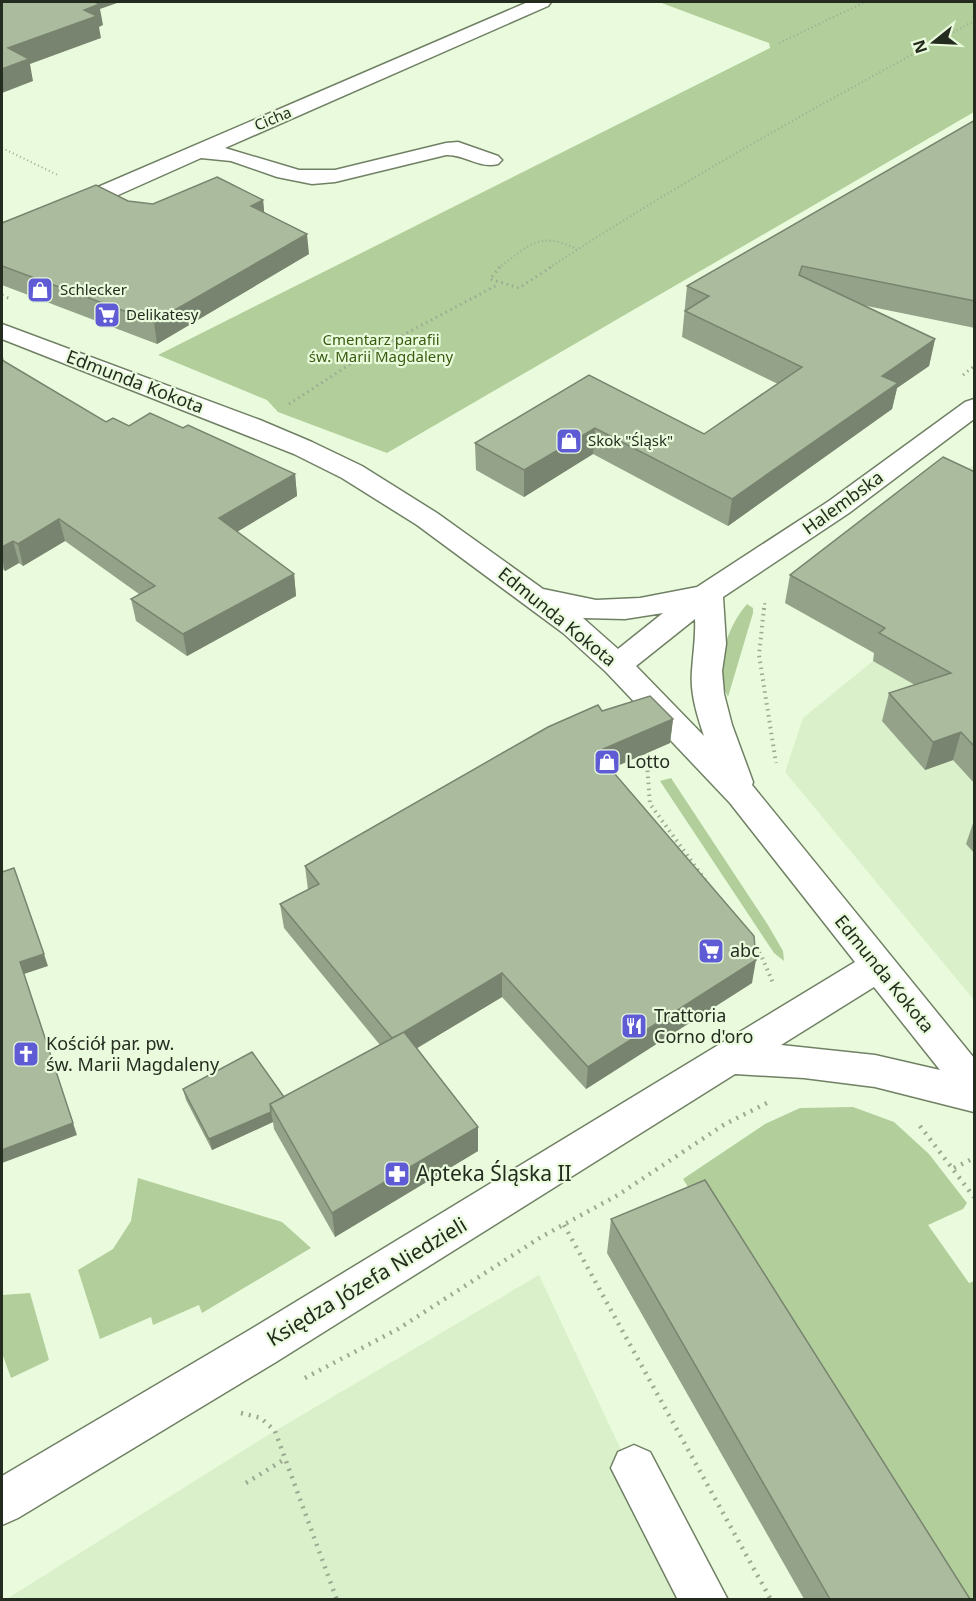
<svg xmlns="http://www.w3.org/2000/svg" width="976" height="1601" viewBox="0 0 976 1601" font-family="'Noto Sans',sans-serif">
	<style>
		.built { fill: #daf0ca }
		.green { fill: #b1ce9b }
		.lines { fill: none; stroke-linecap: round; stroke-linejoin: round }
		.minor-casing { stroke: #708064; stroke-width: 3 }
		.path-far3 { stroke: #9caa92; stroke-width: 2; stroke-dasharray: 1 3; stroke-linecap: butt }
		.path-far2 { stroke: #9caa92; stroke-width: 3; stroke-dasharray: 1.5 4; stroke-linecap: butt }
		.path-far1 { stroke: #9caa92; stroke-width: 4; stroke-dasharray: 1.5 4.5; stroke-linecap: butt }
		.path { stroke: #9caa92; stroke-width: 4.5; stroke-dasharray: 2 6; stroke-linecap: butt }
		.minor { fill: #fff; fill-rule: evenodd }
		.wall { fill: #93a288 }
		.shaded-wall { fill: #78846f }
		.building { fill: #abbc9e; stroke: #78846f; stroke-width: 1.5 }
		.labels { text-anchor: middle; stroke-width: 4.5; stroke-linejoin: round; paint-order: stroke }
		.far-street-label { font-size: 15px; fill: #242b1f; stroke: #e9fbdc }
		.far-poi-label { font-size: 15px; fill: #242b1f; stroke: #e9fbdc; text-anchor: start }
		.far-park-label { font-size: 15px; fill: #395b10; stroke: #e9fbdc }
		.street-label { font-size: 18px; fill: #242b1f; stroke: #e9fbdc }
		.poi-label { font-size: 18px; fill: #242b1f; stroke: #e9fbdc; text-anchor: start }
		.near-poi-label { font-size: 21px; fill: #242b1f; stroke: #e9fbdc; text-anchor: start }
		.near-street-label { font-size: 21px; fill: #242b1f; stroke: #e9fbdc }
	</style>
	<rect width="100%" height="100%" fill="#e9fbdc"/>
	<path class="built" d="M974 465V1000L785 772 803 718 879 656 785 603 936 484Z
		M539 1275 691 1599 5 1600 263 1438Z"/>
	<path class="green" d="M659 2H974V112L387 453 278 412 267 400 158 355 770 48 769 43Z
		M747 604 753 608V613L728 697C713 668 727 627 747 604Z
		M671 778 768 925 783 951 784 961 774 953 660 781Z
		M853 1107 894 1122 929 1154 967 1203 963 1209 928 1225 969 1283 974 1281V1599H946L683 1179 765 1124 800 1108Z
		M138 1178 282 1222 311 1248 202 1313 199 1305 153 1325 151 1317 100 1339 78 1270 113 1249 131 1221Z
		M30 1293 49 1360 11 1378 2 1353V1295Z"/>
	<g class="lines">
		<g class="minor-casing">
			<path id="minor" d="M528 2H551L548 6 225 148 299 170H335L446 143 458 142 498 156 502 160 498 164C480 169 464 154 446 155L335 182 312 184 277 177 231 161 201 158 107 200 2 238V224L91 190Z
				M2 324 260 420 312 442 362 466 437 513 543 589 596 600 640 598 697 587 829 501 965 402 974 399V419L849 513 723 597 726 644 722 671 724 694 732 725 753 782 752 785 974 1058V1112L875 1087 804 1078 735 1074 276 1362 18 1518 2 1525V1476L246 1332 855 962 730 803 606 672 563 633 417 525 342 478 294 454 2 339ZM663 613 618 649 583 618 625 619ZM695 619C696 637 693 653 692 671 690 693 697 715 704 736L636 666ZM874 987 940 1070 875 1055 781 1045Z
				M634 1445 650 1452 728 1600H678L611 1468 618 1452Z"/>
		</g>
		<path class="path-far3" d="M779 43 865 2
			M2 148 58 175
			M498 268C530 246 537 230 577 249
			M549 268C686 178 830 99 974 21"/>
		<path class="path-far2" d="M500 267 490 279 519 288 551 267
			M2 295 10 299
			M963 375 974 366
			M289 404 358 359 499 284
			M764 610 765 601"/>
		<path class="path-far1" d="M764 608 759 655 776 763
			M644 753 647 764 650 804 708 884
			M752 943 761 955 773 983"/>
		<path class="path" d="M920 1126 974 1197
			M954 1168 974 1158
			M564 1225 771 1600
			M305 1378 398 1329 541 1237 618 1195 725 1124 767 1103
			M241 1413 261 1418 275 1431 337 1600
			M246 1483 285 1459"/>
		<use href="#minor" class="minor"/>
	</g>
	<path class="wall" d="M975 120V328L862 305 935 339 929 366 897 388 892 409 728 526 593 454 524 497 476 470 475 443 589 375 704 434 778 384 682 337 687 286Z
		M263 200 264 212 309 254 157 344 2 285V223L128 201 153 204Z
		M2 351 4 362 106 422 129 426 183 428 295 474 297 496 237 532 294 574 296 596 187 656 136 621 131 599 139 594 65 541 23 566 19 563 5 571 2 568Z
		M975 472V784L953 760 925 770 882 721 889 693 915 685 873 661 874 653 785 603 790 575Z
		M602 711 673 719 670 743 610 769 752 983 586 1089 502 997 417 1048 478 1151 335 1237 274 1129 273 1122 212 1150 186 1100 183 1089 284 1097 380 1045 284 928 280 904 308 890 305 866Z
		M975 817V854L966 844Z
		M611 1219 970 1599H804L607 1253Z"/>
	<path class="shaded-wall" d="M78 2H120L100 9 103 25 99 27 101 38 30 64 33 81 2 93V69L8 48Z
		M263 200 265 220 251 206Z
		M307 234 309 254 157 344 154 322Z
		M935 339 929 366 897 388 892 409 728 526 732 499 882 376Z
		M595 428 593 454 524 497V470Z
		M295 474 297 496 223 540 219 518Z
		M59 519 65 541 23 566 18 544Z
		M13 541 19 563 5 571 2 557V547Z
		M294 574 296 596 187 656 183 634Z
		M673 719 670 743 594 776 596 752Z
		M961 732 953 760 925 770 933 742Z
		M44 954 48 966 24 974 77 1135 2 1163V1150L20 962Z
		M756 960 752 983 586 1089 588 1067Z
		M502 973V997L394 1062 392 1039Z
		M271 1112 273 1122 212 1150 209 1139Z
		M478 1127V1151L335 1237 332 1213Z"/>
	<path class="building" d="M2 2H94L100 4 84 10 97 16 8 48 29 59 2 69Z
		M975 120V301L802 266 799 275 935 339 882 376 898 383 732 499 595 428 524 470 475 443 589 375 704 434 802 367 685 311 709 296 687 286Z
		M217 177 263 200 251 206 307 234 154 322 2 266V223L96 185 128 201 153 204Z
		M2 360 106 422 113 418 129 426 150 413 183 428 188 425 295 474 219 518 294 574 183 634 131 599 155 586 59 519 18 544 13 541 2 547Z
		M943 457 975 472V747L961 732 933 742 889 693 951 673 879 633 885 628 790 575Z
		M650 696 673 719 596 752 754 936 756 960 588 1067 502 973 404 1032 392 1038 280 904 319 884 305 866 548 727 598 705 602 711Z
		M14 868 44 954 20 962 73 1123 2 1150V872Z
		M404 1032 478 1127 332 1213 270 1104Z
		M252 1052 284 1097 270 1104 271 1112 209 1139 183 1089Z
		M705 1180 970 1599H830L611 1219Z"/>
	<defs>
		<g id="shop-square" transform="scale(1.35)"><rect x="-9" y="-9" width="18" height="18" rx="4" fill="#5f5bd4" stroke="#e9fbdc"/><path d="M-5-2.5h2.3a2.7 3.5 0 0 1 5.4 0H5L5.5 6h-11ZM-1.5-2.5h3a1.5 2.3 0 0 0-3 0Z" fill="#fff"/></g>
		<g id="supermarket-square" transform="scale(1.35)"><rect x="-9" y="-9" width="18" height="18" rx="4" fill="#5f5bd4" stroke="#e9fbdc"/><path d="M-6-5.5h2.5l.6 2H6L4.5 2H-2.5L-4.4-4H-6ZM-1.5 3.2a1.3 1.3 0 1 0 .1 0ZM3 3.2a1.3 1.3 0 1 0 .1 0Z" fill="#fff"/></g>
		<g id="restaurant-square" transform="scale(1.35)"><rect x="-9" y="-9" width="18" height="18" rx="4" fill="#5f5bd4" stroke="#e9fbdc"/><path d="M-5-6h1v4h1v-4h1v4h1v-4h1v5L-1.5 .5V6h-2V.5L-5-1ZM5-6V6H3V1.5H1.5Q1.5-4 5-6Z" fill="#fff"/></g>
		<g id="church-square" transform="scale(1.35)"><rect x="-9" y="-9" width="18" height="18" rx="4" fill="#5f5bd4" stroke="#e9fbdc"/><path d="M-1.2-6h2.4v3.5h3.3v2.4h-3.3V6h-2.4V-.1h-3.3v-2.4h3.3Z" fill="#fff"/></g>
		<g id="pharmacy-square" transform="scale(1.35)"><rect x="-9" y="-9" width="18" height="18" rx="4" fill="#5f5bd4" stroke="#e9fbdc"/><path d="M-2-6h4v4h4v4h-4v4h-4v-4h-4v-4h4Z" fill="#fff"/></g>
	</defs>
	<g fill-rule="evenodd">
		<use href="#shop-square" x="40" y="290"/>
		<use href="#supermarket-square" x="107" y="315"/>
		<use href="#shop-square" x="569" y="441"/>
		<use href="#shop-square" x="607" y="762"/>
		<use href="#supermarket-square" x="711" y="951"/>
		<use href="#restaurant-square" x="634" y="1026"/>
		<use href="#church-square" x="26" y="1054"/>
		<use href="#pharmacy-square" x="397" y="1174"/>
	</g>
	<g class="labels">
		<g class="far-street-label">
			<text transform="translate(273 119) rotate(-23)" y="5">Cicha</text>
		</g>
		<g class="far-poi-label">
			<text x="60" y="295">Schlecker</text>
			<text x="126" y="320">Delikatesy</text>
			<text x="588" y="446">Skok "Śląsk"</text>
		</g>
		<g class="far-park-label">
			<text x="381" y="345">Cmentarz parafii<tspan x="381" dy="17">św. Marii Magdaleny</tspan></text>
		</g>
		<g class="street-label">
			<text transform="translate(135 382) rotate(21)" y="6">Edmunda Kokota</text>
			<text transform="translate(843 503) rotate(-36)" y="6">Halembska</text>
			<text transform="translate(557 617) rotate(39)" y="6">Edmunda Kokota</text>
			<text transform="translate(884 974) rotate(51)" y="6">Edmunda Kokota</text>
		</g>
		<g class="poi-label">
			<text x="626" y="768">Lotto</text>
			<text x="730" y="957">abc</text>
			<text x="654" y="1022">Trattoria<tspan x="654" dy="21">Corno d'oro</tspan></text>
			<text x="46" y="1050">Kościół par. pw.<tspan x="46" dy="21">św. Marii Magdaleny</tspan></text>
		</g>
		<g class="near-poi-label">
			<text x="416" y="1181">Apteka Śląska II</text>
		</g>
		<g class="near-street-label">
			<text transform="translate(367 1282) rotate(-31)" y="7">Księdza Józefa Niedzieli</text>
		</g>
	</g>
	<rect width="976" height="1601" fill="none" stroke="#242b1f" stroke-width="6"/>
	<g transform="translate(934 42) rotate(252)" stroke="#e9fbdc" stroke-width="4.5" paint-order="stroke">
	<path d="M0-4.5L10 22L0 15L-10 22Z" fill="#242b1f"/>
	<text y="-9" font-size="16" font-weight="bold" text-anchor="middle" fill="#242b1f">N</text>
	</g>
</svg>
